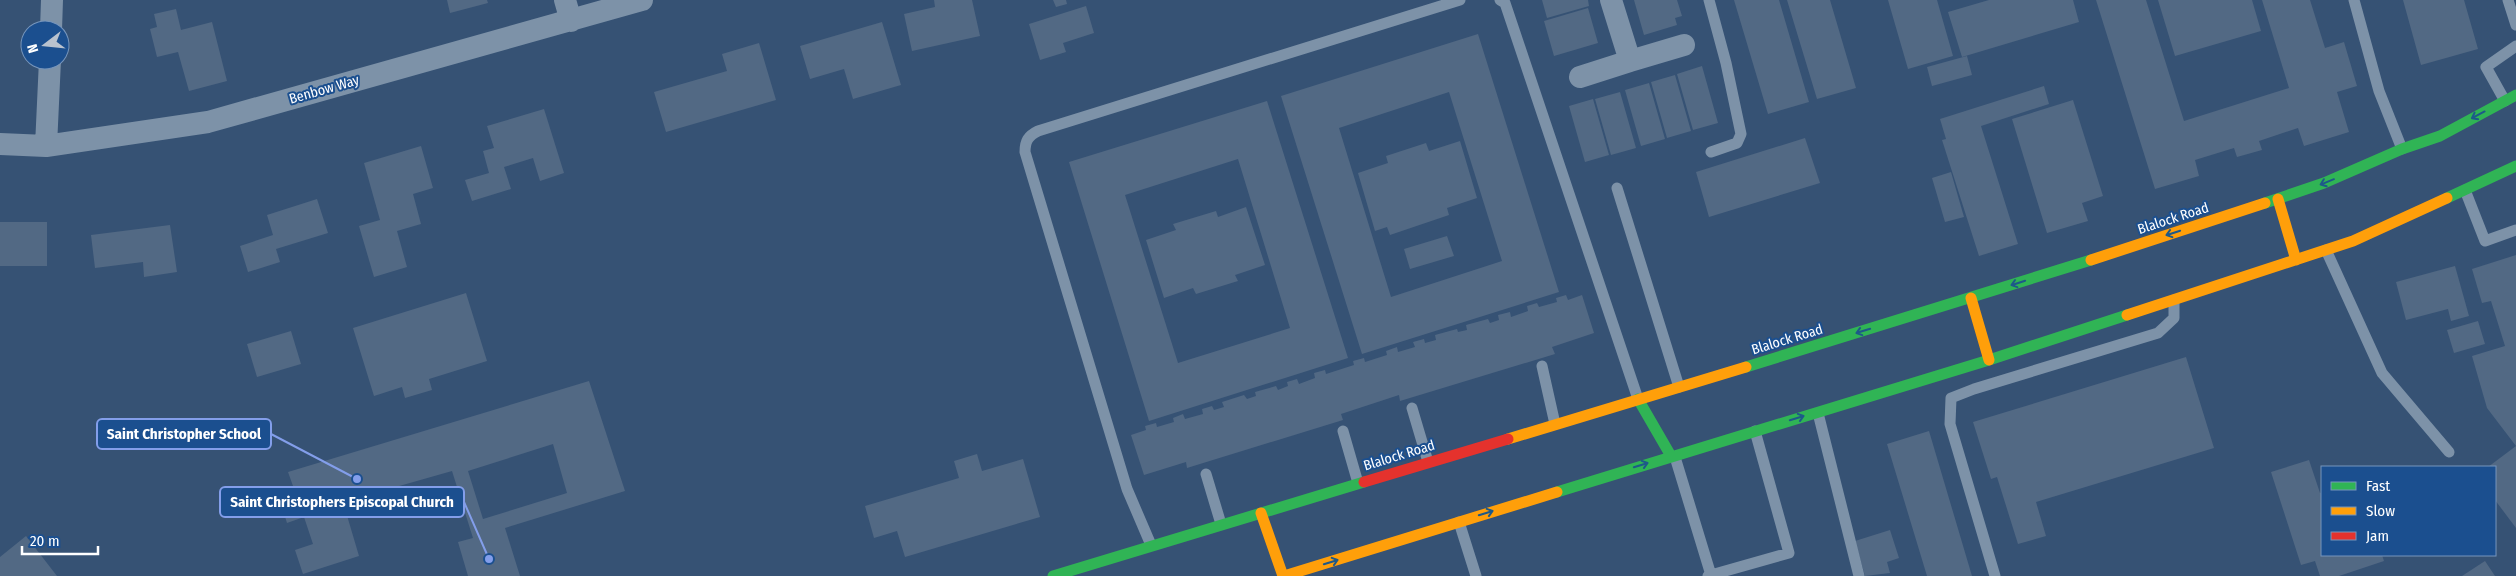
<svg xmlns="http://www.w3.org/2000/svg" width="2516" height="576" viewBox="0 0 2516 576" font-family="'Fira Sans Condensed',sans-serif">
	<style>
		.building { fill: #526984; fill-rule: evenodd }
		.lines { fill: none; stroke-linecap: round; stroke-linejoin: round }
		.lane { stroke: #7d92a8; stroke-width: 11 }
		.street { stroke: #7d92a8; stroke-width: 22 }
		.fast { stroke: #30b455; stroke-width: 11 }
		.slow { stroke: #ff9f0a; stroke-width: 11 }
		.jam { stroke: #e5322d; stroke-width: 11 }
		.oneway { stroke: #1d5989 }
		.labels { text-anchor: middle; stroke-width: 4; stroke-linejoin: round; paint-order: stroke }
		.street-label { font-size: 14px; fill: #fff; stroke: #1b4f8f }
		.leader { fill: none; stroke: #839eea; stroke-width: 2 }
		.callout-dot { fill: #839eea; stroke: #1b4f8f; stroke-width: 2 }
		.callout { fill: #1b4f8f; stroke: #839eea; stroke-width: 2 }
		.callout-label { font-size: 15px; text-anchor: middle; font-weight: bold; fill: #fff }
	</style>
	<rect width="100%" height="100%" fill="#365274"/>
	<path class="building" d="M447 0H487L488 3 450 13Z
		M934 0H972L980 36 912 51 904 14 935 7Z
		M1053 0H1066L1067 4 1056 7Z
		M1542 0H1588L1589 6 1547 18Z
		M1634 0H1677L1682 16 1675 18 1677 25 1644 35Z
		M1734 0H1779L1809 102 1768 114Z
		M1787 0H1830L1856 88 1817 99Z
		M1888 0H1937L1953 56 1908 69Z
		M1989 0H2073L2079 22 1962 57 1948 12Z
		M2096 0H2146L2184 121 2289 88 2262 0H2310L2325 48 2344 42 2357 86 2337 92 2349 132 2304 146 2298 128 2259 141 2262 150 2237 157 2234 148 2195 160 2199 176 2155 189Z
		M2158 0H2252L2261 31 2175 56Z
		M2403 0H2464L2478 49 2421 65Z
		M1086 6 1094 33 1063 43 1066 52 1040 60 1029 24Z
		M1588 8 1598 43 1554 56 1544 21Z
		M176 9 181 30 212 22 227 81 189 91 178 52 157 57 150 29 157 27 154 14Z
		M882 22 901 85 853 99 844 69 810 79 800 46Z
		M1478 34 1559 292 1362 354 1281 96ZM1449 92 1502 261 1391 297 1339 128Z
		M759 43 776 100 666 132 654 92 727 71 722 54Z
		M1967 56 1972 75 1932 86 1927 67Z
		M1702 66 1718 123 1693 130 1677 74Z
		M1675 75 1691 131 1667 138 1651 82Z
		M1649 83 1665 139 1641 146 1625 90Z
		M2044 86 2049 104 1981 126 2018 244 1979 256 1942 140 1946 139 1940 119Z
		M1620 92 1636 148 1611 155 1595 99Z
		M1593 99 1609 155 1585 162 1569 106Z
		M2073 100 2103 196 2082 203 2088 221 2047 233 2012 119Z
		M1267 101 1348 358 1149 421 1069 162ZM1238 159 1290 328 1178 363 1125 195Z
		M544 109 564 173 540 181 533 158 504 167 511 189 472 201 465 180 489 173 483 151 494 148 487 126Z
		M1805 138 1820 183 1709 217 1696 172Z
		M1460 141 1477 198 1447 208 1449 215 1390 235 1387 227 1375 231 1358 173 1388 163 1386 156 1426 143 1429 151Z
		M421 146 433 188 413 194 421 224 397 231 407 267 374 277 359 226 380 220 364 163Z
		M1951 172 1964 217 1945 222 1932 178Z
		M317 199 328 233 276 249 280 262 248 272 240 246 273 235 267 215Z
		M1246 207 1265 265 1235 275 1238 281 1196 294 1193 288 1164 298 1146 240 1176 230 1173 224 1216 211 1218 217Z
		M0 222H47V266H0Z
		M170 225 177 272 144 277 143 262 95 268 91 235Z
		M1447 236 1454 256 1410 269 1404 249Z
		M2516 255V446L2487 408 2472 356 2505 346 2491 301 2482 303 2472 269Z
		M2455 266 2469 316 2451 321 2448 309 2406 320 2396 282Z
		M466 293 487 361 429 379 432 390 405 398 402 387 374 396 353 328Z
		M1566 295 1568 300 1582 295 1594 333 1552 347 1555 354 1400 401 1399 395 1341 414 1343 420 1187 468 1186 462 1144 475 1131 435 1146 430 1145 426 1156 423 1157 427 1174 422 1173 418 1183 414 1185 419 1203 414 1202 409 1212 406 1214 410 1224 407 1222 402 1244 395 1247 399 1256 396 1255 392 1276 386 1278 390 1288 386 1287 382 1297 379 1299 384 1315 378 1314 373 1325 370 1326 374 1354 365 1353 361 1364 358 1365 362 1387 355 1386 351 1397 347 1398 352 1415 347 1413 342 1424 339 1425 343 1436 340 1435 335 1457 329 1458 332 1467 330 1466 325 1488 319 1490 323 1499 320 1498 315 1510 312 1511 317 1528 311 1527 306 1537 303 1539 307 1557 302 1556 298Z
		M2478 321 2485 344 2454 353 2447 330Z
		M291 331 301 364 257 377 247 344Z
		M2186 357 2214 448 2036 502 2046 536 2018 544 1997 477 1991 479 1973 422Z
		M589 381 625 491 505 528 520 576H468L458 542 473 538 452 471 343 502 359 556 303 574 295 550 313 544 304 517 287 523 277 491 293 486 288 472ZM553 444 567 493 483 519 468 471Z
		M1929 431 1972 576H1927L1887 444Z
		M2516 446V528L2495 500V467H2488Z
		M977 454 982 471 1023 459 1040 517 905 557 897 531 874 538 865 506 959 478 954 461Z
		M2309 460 2320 493 2322 492V555H2382L2384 561 2339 576H2320L2315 561 2301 565 2271 472Z
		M1890 530 1899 558 1887 562 1890 573 1865 576 1855 541Z
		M26 536 57 576H0V557Z
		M2485 561 2495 576H2462Z"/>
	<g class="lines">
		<path class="lane" d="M1500 0 1505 3 1638 399
			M1709 0 1726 63 1741 134 1737 143 1711 152
			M2354 0 2379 91 2402 149
			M2508 0 2516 25
			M2505 101 2486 67 2516 46
			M1617 188 1679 387
			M2465 190 2485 241 2516 230
			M2326 250 2382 373 2449 452
			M1542 366 1555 424
			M1412 408 1428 462
			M1818 413 1859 576
			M1343 431 1358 483
			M1675 457 1711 575 1708 576
			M1206 474 1221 524
			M1459 522 1476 576
			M1151 545 1127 489 1025 152C1025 141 1028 136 1038 131L1460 0
			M1711 575 1789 553 1755 431
			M1995 576 1950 424 1951 398 1974 389 2158 333 2174 318V300"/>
		<path class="street" d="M565 0 571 21
			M51 30 52 0
			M1630 61 1684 45
			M1580 77 1630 61 1611 0
			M0 144 46 146 208 122 642 0
			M46 146 50 60"/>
		<path class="fast" d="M2447 198 2516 166
			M2265 203 2324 183 2402 149 2440 136 2516 95
			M1746 367 2091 260
			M1638 399 1671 456
			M1557 492 1989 360 2127 315
			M1053 576 1364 482"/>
		<path class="slow" d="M2278 199 2296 260
			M2091 260 2265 203
			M1971 298 1989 360
			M2127 315 2353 241 2447 198
			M1508 439 1746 367
			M1261 513 1283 576
			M1284 576 1557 492"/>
		<path class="jam" d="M1364 482 1508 439"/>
	</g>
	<defs><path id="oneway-shaft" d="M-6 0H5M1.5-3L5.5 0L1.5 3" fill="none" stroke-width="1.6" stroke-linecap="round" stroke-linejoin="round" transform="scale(1.25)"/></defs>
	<g class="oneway">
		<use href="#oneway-shaft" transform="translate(2478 115) rotate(152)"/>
		<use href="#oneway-shaft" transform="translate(2327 182) rotate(158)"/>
		<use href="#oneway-shaft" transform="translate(2173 233) rotate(162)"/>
		<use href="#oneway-shaft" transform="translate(2018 283) rotate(162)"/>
		<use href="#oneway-shaft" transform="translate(1863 331) rotate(163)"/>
		<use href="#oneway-shaft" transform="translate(1797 418) rotate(-17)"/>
		<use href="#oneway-shaft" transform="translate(1641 465) rotate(-17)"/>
		<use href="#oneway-shaft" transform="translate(1486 513) rotate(-17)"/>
		<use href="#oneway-shaft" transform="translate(1331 562) rotate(-17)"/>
	</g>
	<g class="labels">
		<g class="street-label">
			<text transform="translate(324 89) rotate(-16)" y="5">Benbow Way</text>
			<text transform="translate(2173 218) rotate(-18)" y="5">Blalock Road</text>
			<text transform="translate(1787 339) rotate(-17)" y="5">Blalock Road</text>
			<text transform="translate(1399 455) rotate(-17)" y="5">Blalock Road</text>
		</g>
	</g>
	<path class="leader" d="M357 479L271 434M489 559L464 502"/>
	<g class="callout-dot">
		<circle cx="357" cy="479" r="5"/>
		<circle cx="489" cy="559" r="5"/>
	</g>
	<g class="callout">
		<rect x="97" y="419" width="174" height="30" rx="5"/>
		<rect x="220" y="487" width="244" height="30" rx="5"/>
	</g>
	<g class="callout-label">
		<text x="184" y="439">Saint Christopher School</text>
		<text x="342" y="507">Saint Christophers Episcopal Church</text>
	</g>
	<rect x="2321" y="466" width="175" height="90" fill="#1b4f8f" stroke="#7695bc"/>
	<rect x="2331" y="482" width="25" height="8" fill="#30b455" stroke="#7695bc"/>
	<text x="2366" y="491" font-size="15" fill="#ffffff">Fast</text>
	<rect x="2331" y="507" width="25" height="8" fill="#ff9f0a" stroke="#7695bc"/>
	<text x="2366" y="516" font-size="15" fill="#ffffff">Slow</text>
	<rect x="2331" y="532" width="25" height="8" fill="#e5322d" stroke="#7695bc"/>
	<text x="2366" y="541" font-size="15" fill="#ffffff">Jam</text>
	<g transform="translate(45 45) rotate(254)"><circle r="24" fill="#1b4f8f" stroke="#7695bc"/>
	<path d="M0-4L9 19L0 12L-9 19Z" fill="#b9c2ce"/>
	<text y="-8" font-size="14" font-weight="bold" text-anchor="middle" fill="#ffffff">N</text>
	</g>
	<path d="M22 546v8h76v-8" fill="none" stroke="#ffffff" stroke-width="2.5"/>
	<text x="30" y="546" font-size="15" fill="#ffffff" stroke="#1b4f8f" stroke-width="4" paint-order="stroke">20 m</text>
</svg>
